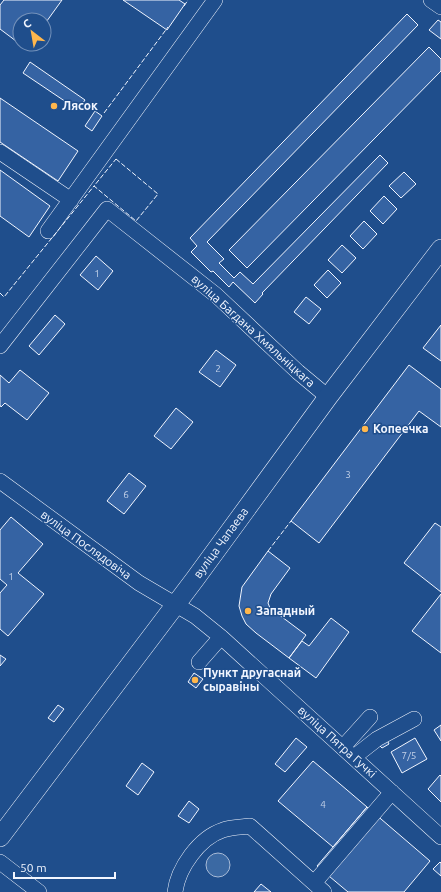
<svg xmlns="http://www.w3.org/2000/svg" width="441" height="892" viewBox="0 0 441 892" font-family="Ubuntu,sans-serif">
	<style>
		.water { fill: #3b69a3; stroke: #a8bbd7 }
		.building { fill: #3563a3; stroke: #f2f6ff }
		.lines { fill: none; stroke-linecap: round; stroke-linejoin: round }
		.minor-casing { stroke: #f2f6ff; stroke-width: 16 }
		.major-casing { stroke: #f2f6ff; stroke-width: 20 }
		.minor { stroke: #1f4e8c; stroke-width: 15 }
		.major { stroke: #1f4e8c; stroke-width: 19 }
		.fence { stroke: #f2f6ff; stroke-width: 1; stroke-dasharray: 5 2; stroke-linecap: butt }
		.poi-dot { fill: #ffb74d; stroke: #1f4e8c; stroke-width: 1.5 }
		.labels { text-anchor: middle; stroke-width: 3; stroke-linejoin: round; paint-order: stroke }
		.number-label { font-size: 10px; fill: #c3d1e8 }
		.poi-label { font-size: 12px; font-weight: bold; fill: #f2f6ff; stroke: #1f4e8c; text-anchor: start }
		.street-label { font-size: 12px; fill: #f2f6ff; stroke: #1f4e8c }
	</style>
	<rect width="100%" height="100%" fill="#1f4e8c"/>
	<path class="water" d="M206 865a12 12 0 1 1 24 0a12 12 0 1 1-24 0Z"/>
	<path class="building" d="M4 0H62L44 25V20H20V44L0 29V5Z
		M123 0H179L185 4 167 30Z
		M407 14 418 25 207 242 224 259 219 263 234 278 240 272 253 284 380 155 388 163 262 293 263 294 255 303 233 282 229 287 213 271 211 272 191 252 197 246 190 238Z
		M438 20 441 22V39L429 30Z
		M20 44H30L27 49Z
		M429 47 441 59V71L247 268 229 250Z
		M30 62 85 100 78 110 23 73Z
		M0 98 78 151 58 181 0 142Z
		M95 111 102 116 92 131 85 126Z
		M0 170 50 206 29 237 0 216Z
		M404 172 416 184 401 198 389 186Z
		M384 196 397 209 383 224 370 211Z
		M364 221 377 234 363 249 350 236Z
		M342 245 356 258 342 273 328 260Z
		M96 256 113 271 98 290 80 275Z
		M328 270 341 283 327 298 314 285Z
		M306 297 321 309 309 324 294 312Z
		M55 315 65 324 39 355 29 346Z
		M441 325V361L423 348Z
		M216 350 236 365 220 387 199 372Z
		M409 365 441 389V427L419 411 319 543 291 521Z
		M20 370 49 393 27 420 5 403 1 407 0 405V375L9 383Z
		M176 408 193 422 171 449 154 436Z
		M129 473 146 486 124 514 107 501Z
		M11 517 43 544 18 573 44 594 8 636 0 629V593L7 585 0 579V530Z
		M435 523 441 527V592L404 563Z
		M268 551 290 568 271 594 268 603 270 608 306 635 289 658 256 633 246 624 242 616 239 606 242 587Z
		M441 594V653L412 631Z
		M331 618 349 632 316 678 289 658 302 641 309 646Z
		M0 655 6 659 0 666Z
		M194 673 203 679 196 688 188 682Z
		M58 705 64 709 54 722 48 718Z
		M441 725V741L434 730Z
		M296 738 307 747 285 772 275 764Z
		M415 738 427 759 402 773 391 752Z
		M387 740 389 744 382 748 379 745Z
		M313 761 367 807 333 847 278 801Z
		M142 763 154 772 138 795 126 786Z
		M440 775 441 776V802L428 789Z
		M189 801 199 809 189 823 178 816Z
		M367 807 430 861 404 892H348L317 866Z
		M440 862 441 863V876L433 869Z
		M261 884 271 892H254Z"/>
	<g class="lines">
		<g class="minor-casing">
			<path id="minor" d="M431 0 441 7
				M0 152 71 200
				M48 231 215 0
				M0 346 107 209 216 295 298 372 328 397
				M0 481 139 583 195 616 221 637 441 837
				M199 662 221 637
				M343 747 370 717
				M354 757 377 739 414 719
				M0 862 39 892
				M314 883 392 792
				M175 892C178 868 199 838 223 830 231 827 242 827 250 826L324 892"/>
		</g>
		<g class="major-casing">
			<path id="major" d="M0 837 195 579 328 397 441 249"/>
		</g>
		<use href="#minor" class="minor"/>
		<use href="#major" class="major"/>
		<path class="fence" d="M184 6 188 0
			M104 113 168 27
			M116 159 158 194 136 221 94 186Z
			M0 293 4 297 94 186
			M268 551 291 521"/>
	</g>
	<g class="poi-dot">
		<circle cx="54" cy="106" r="4"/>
		<circle cx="365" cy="429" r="4"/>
		<circle cx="248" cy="611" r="4"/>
		<circle cx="195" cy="680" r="4"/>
	</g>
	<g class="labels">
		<g class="number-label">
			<text x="97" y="277">1</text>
			<text x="218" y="372">2</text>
			<text x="348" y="478">3</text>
			<text x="126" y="498">6</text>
			<text x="11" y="580">1</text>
			<text x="409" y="759">7/5</text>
			<text x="323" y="808">4</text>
		</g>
		<g class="poi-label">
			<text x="62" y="110">Лясок</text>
			<text x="373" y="433">Копеечка</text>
			<text x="256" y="615">Западный</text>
			<text x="203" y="677">Пункт другаснай<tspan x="203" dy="14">сыравіны</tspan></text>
		</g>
		<g class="street-label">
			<text transform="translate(253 331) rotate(42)" y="4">вуліца Багдана Хмяльніцкага</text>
			<text transform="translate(221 543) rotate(-54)" y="4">вуліца Чапаева</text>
			<text transform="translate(86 545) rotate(36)" y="4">вуліца Послядовіча</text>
			<text transform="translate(337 742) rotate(42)" y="4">вуліца Пятра Гучкі</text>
		</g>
	</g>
	<g transform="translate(32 32) rotate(329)"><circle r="19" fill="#1f4e8c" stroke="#7391ba"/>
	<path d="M0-3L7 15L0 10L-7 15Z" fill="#ffb74d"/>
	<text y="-6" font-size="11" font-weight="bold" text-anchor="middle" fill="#f2f6ff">С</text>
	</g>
	<path d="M14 872v6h101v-6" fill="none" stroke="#f2f6ff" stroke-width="2"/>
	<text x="20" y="872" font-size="12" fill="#f2f6ff" stroke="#1f4e8c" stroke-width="3" paint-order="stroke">50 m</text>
</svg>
